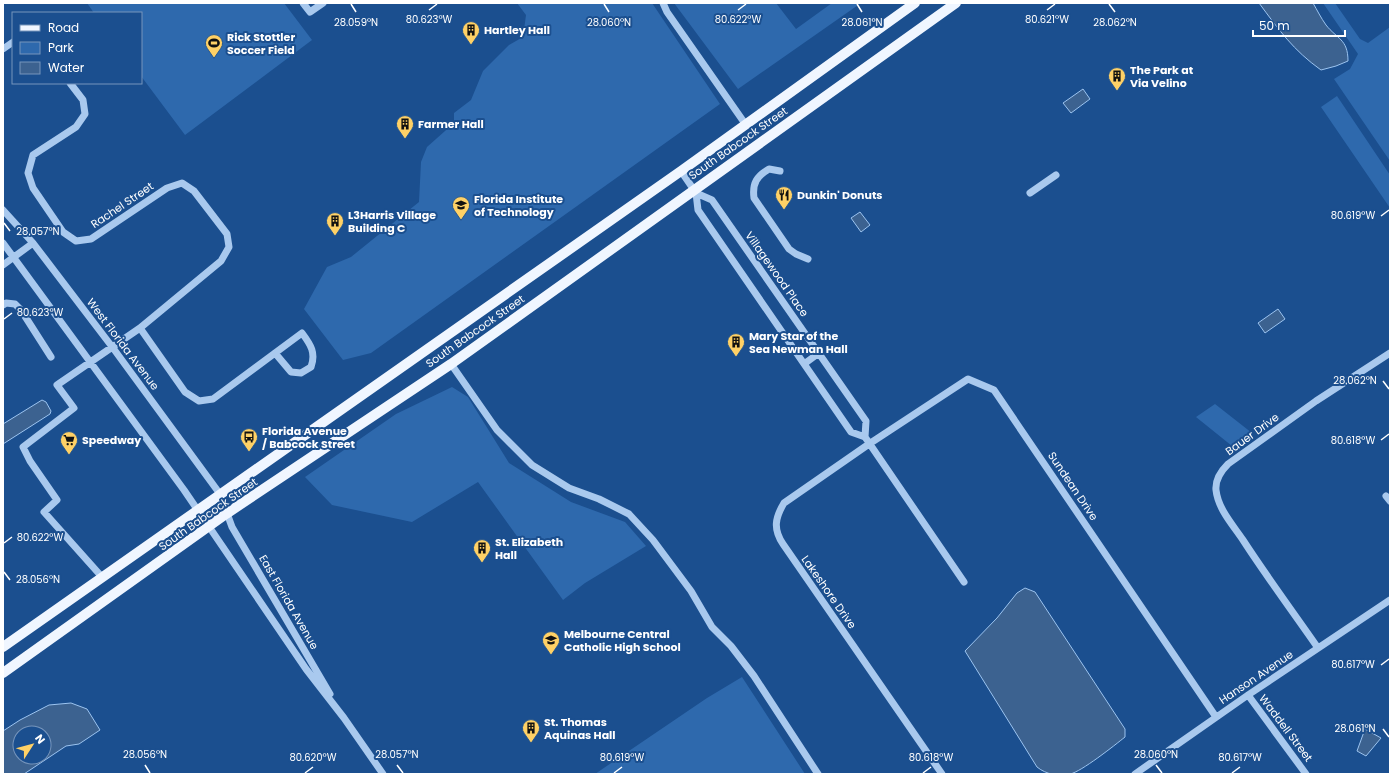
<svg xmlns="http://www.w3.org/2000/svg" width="1393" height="777" viewBox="0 0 1393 777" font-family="Poppins,sans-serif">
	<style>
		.green { fill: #2e69ad }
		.water { fill: #3c6290; stroke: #9cc4f0; fill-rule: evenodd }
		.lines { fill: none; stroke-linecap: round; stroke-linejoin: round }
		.minor { stroke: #a9c9ee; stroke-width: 7 }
		.major { stroke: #f0f6ff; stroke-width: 10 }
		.ticks { fill: none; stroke: #fff; stroke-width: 1.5 }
		.labels { text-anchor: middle; stroke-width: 4; stroke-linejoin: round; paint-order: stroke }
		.poi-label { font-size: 11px; font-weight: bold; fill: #fff; stroke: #1b4f8f; text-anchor: start }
		.street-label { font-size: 11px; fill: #fff; stroke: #1b4f8f }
		.ticks-label { font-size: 10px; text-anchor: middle; fill: #fff; stroke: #1b4f8f; stroke-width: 4; stroke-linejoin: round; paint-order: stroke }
	</style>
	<rect width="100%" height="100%" fill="#1b4f8f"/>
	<path class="green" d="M87 3H284L312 40 185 135 141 76V13H94Z
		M517 3H652L720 104 371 353 343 360 304 309 327 267 351 257 419 202 421 162 427 147 454 123V113L471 100 483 71 509 45 523 37 526 15Z
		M674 3H776L796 29 832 3H861L738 89Z
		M1323 3H1335L1360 39 1368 43 1390 27V161L1334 79 1350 69 1358 54Z
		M1337 96 1390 175V208L1321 107Z
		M452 387 468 397 509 463 571 502 625 522 646 546 585 583 563 600 478 482 412 522 332 505 305 477 396 414Z
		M1215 404 1252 433 1232 446 1196 417Z
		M742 677 805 774H595L707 698Z"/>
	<path class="water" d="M1259 3H1313C1317 10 1321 18 1326 25 1337 39 1348 39 1348 61L1336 66 1321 70C1293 50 1279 30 1259 3Z
		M1083 89 1090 99 1071 113 1063 103Z
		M860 212 870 225 861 232 851 218Z
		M1278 309 1285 319 1265 333 1258 323Z
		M42 400 46 402 51 411 50 414 3 444V424Z
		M1025 588 1035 592 1125 729V737C1115 745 1081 772 1070 774 1058 776 1047 775 1037 767L965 651 997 618 1017 593Z
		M71 703 87 709 100 730 79 744 66 746 24 774H3V731L20 720 49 705ZM20 733H44V757H20Z
		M1365 729 1381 738 1366 756 1357 751Z"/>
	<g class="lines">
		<path class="minor" d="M303 3 310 12 323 3
			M663 3 667 12 746 125
			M3 49 13 42
			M70 83 83 100 85 114 76 127 33 155 28 173 33 188 63 232 76 241 91 239 167 188 182 183 194 191 227 234 229 247 221 261 140 328 57 385 74 408 23 447 30 461 57 500 44 512 102 577
			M681 171 696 193 698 210 851 432 865 437 964 582
			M780 171 769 169C757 176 752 183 754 198L789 249 796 254 808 259
			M696 193 712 200 866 421 865 437
			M1030 193 1056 175
			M3 210 33 243 113 348 220 494 232 527 330 694
			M3 243 184 490 306 669 344 718 383 774
			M3 265 33 243
			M3 305 6 303 15 304 21 310 51 357
			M140 328 185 392 199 401 213 399 302 333C311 345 316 353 311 367L301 373 291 372 275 353
			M451 364 497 430 532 465 569 488 599 499 629 514 653 540 691 591 712 627 731 646 754 676 818 774
			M804 364 819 353
			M1386 496 1390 501
			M1318 648C1293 612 1267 577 1243 540 1233 525 1218 509 1216 490 1215 479 1221 471 1228 464L1316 401 1390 353
			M1248 695 1306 774
			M942 774 783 544C773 529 775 518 784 503L869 444 968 379 994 390 1216 717
			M1135 774 1248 695 1390 600"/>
		<path class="major" d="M3 647 681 171 915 3
			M3 673 226 514 451 364 956 3"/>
	</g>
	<path class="ticks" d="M351 4 356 12M604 4 609 12M857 4 862 12M1109 4 1115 12M429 10 437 4M738 10 746 4M1047 10 1055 4M1381 216 1389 210M4 223 10 231M4 319 12 313M1383 381 1389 389M1381 440 1389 434M4 543 12 537M4 572 10 580M1381 665 1389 659M1383 729 1389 737M145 765 150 773M397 765 403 773M1156 765 1162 773M305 773 313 767M614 773 622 767M923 773 931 767M1232 773 1240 767"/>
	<defs>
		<g id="building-pin" transform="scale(0.9)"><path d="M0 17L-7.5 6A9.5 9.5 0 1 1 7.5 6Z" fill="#ffd166" stroke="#1b4f8f"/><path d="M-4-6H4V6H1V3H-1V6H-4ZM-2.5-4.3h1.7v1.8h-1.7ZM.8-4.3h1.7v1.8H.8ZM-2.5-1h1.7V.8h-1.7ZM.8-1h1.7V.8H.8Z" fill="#111"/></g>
		<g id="stadium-pin" transform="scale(0.9)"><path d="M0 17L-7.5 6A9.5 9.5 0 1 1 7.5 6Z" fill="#ffd166" stroke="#1b4f8f"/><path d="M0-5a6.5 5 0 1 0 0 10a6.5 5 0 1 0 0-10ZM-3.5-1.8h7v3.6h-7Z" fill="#111"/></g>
		<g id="restaurant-pin" transform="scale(0.9)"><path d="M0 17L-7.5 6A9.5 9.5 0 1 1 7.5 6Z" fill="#ffd166" stroke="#1b4f8f"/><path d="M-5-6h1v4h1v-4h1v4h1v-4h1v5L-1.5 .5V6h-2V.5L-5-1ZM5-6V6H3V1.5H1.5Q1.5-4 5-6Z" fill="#111"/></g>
		<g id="university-pin" transform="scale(0.9)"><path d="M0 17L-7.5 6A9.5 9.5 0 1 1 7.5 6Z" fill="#ffd166" stroke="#1b4f8f"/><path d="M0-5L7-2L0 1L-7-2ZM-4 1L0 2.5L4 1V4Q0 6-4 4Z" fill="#111"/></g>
		<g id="bus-pin" transform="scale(0.9)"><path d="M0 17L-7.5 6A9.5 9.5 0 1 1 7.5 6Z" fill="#ffd166" stroke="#1b4f8f"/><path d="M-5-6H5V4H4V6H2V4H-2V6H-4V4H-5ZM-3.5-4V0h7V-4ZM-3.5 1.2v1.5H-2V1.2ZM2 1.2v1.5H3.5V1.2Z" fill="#111"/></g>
		<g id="supermarket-pin" transform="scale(0.9)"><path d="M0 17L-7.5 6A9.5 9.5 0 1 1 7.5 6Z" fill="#ffd166" stroke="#1b4f8f"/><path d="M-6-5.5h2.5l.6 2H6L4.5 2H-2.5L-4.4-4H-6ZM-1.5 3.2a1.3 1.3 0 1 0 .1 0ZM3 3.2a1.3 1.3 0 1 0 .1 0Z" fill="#111"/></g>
		<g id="school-pin" transform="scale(0.9)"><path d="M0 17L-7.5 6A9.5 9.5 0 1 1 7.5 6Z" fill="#ffd166" stroke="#1b4f8f"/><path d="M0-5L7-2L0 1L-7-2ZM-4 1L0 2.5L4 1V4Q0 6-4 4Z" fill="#111"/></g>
	</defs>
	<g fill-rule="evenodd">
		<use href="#building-pin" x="471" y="30"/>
		<use href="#stadium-pin" x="214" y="43"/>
		<use href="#building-pin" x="1117" y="76"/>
		<use href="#building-pin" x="405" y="124"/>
		<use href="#restaurant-pin" x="784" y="195"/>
		<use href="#university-pin" x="461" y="205"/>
		<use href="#building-pin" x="335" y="221"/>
		<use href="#building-pin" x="736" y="342"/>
		<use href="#bus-pin" x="249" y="437"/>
		<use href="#supermarket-pin" x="69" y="440"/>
		<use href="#building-pin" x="482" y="548"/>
		<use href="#school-pin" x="551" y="640"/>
		<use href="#building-pin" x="531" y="728"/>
	</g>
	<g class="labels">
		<g class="poi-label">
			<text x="484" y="34">Hartley Hall</text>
			<text x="227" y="41">Rick Stottler<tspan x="227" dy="13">Soccer Field</tspan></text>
			<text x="1130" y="74">The Park at<tspan x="1130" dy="13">Via Velino</tspan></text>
			<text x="418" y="128">Farmer Hall</text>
			<text x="797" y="199">Dunkin' Donuts</text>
			<text x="474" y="203">Florida Institute<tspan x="474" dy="13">of Technology</tspan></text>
			<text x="348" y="219">L3Harris Village<tspan x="348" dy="13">Building C</tspan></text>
			<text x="749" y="340">Mary Star of the<tspan x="749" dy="13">Sea Newman Hall</tspan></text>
			<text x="262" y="435">Florida Avenue<tspan x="262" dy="13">/ Babcock Street</tspan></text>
			<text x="82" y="444">Speedway</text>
			<text x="495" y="546">St. Elizabeth<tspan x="495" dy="13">Hall</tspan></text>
			<text x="564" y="638">Melbourne Central<tspan x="564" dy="13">Catholic High School</tspan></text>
			<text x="544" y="726">St. Thomas<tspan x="544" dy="13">Aquinas Hall</tspan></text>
		</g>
		<g class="street-label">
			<text transform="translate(738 143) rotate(-35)" y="4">South Babcock Street</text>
			<text transform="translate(122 205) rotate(-34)" y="4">Rachel Street</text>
			<text transform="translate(777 274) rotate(55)" y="4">Villagewood Place</text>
			<text transform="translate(475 331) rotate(-35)" y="4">South Babcock Street</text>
			<text transform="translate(123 344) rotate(53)" y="4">West Florida Avenue</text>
			<text transform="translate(1252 434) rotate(-36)" y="4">Bauer Drive</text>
			<text transform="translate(1073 486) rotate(56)" y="4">Sundean Drive</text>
			<text transform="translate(208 514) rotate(-35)" y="4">South Babcock Street</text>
			<text transform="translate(829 592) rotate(55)" y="4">Lakeshore Drive</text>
			<text transform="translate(289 602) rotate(60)" y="4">East Florida Avenue</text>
			<text transform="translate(1256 677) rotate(-34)" y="4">Hanson Avenue</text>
			<text transform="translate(1286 728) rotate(53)" y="4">Waddell Street</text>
		</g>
	</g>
	<g class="ticks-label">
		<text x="429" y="23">80.623°W</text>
		<text x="1047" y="23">80.621°W</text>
		<text x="738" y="23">80.622°W</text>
		<text x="356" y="26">28.059°N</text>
		<text x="862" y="26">28.061°N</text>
		<text x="1115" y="26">28.062°N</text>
		<text x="609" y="26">28.060°N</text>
		<text x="1353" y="219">80.619°W</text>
		<text x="38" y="235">28.057°N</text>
		<text x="40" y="316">80.623°W</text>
		<text x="1355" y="384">28.062°N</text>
		<text x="1353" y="444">80.618°W</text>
		<text x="40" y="541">80.622°W</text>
		<text x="38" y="583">28.056°N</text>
		<text x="1353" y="668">80.617°W</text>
		<text x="1355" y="732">28.061°N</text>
		<text x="145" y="758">28.056°N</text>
		<text x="397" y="758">28.057°N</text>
		<text x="1156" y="758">28.060°N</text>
		<text x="313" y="761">80.620°W</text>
		<text x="622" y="761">80.619°W</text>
		<text x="931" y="761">80.618°W</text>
		<text x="1240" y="761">80.617°W</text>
	</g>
	<rect width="1393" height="777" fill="none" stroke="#ffffff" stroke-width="8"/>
	<rect x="12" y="12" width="130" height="72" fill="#1b4f8f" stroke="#7695bc"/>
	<rect x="20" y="25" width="20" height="6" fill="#f0f6ff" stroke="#7695bc"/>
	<text x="48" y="32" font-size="12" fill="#ffffff">Road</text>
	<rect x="20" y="42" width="20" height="12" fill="#2e69ad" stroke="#7695bc"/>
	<text x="48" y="52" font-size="12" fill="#ffffff">Park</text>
	<rect x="20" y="62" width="20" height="12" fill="#3c6290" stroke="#7695bc"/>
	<text x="48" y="72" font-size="12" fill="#ffffff">Water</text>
	<g transform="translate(32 745) rotate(54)"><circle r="19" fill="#1b4f8f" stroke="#7695bc"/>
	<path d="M0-3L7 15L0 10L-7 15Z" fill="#ffd166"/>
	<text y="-6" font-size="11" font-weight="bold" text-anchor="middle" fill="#ffffff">N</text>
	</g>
	<path d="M1253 30v6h92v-6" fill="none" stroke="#ffffff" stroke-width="2"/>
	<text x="1259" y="30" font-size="12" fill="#ffffff" stroke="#1b4f8f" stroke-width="3" paint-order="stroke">50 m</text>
</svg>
